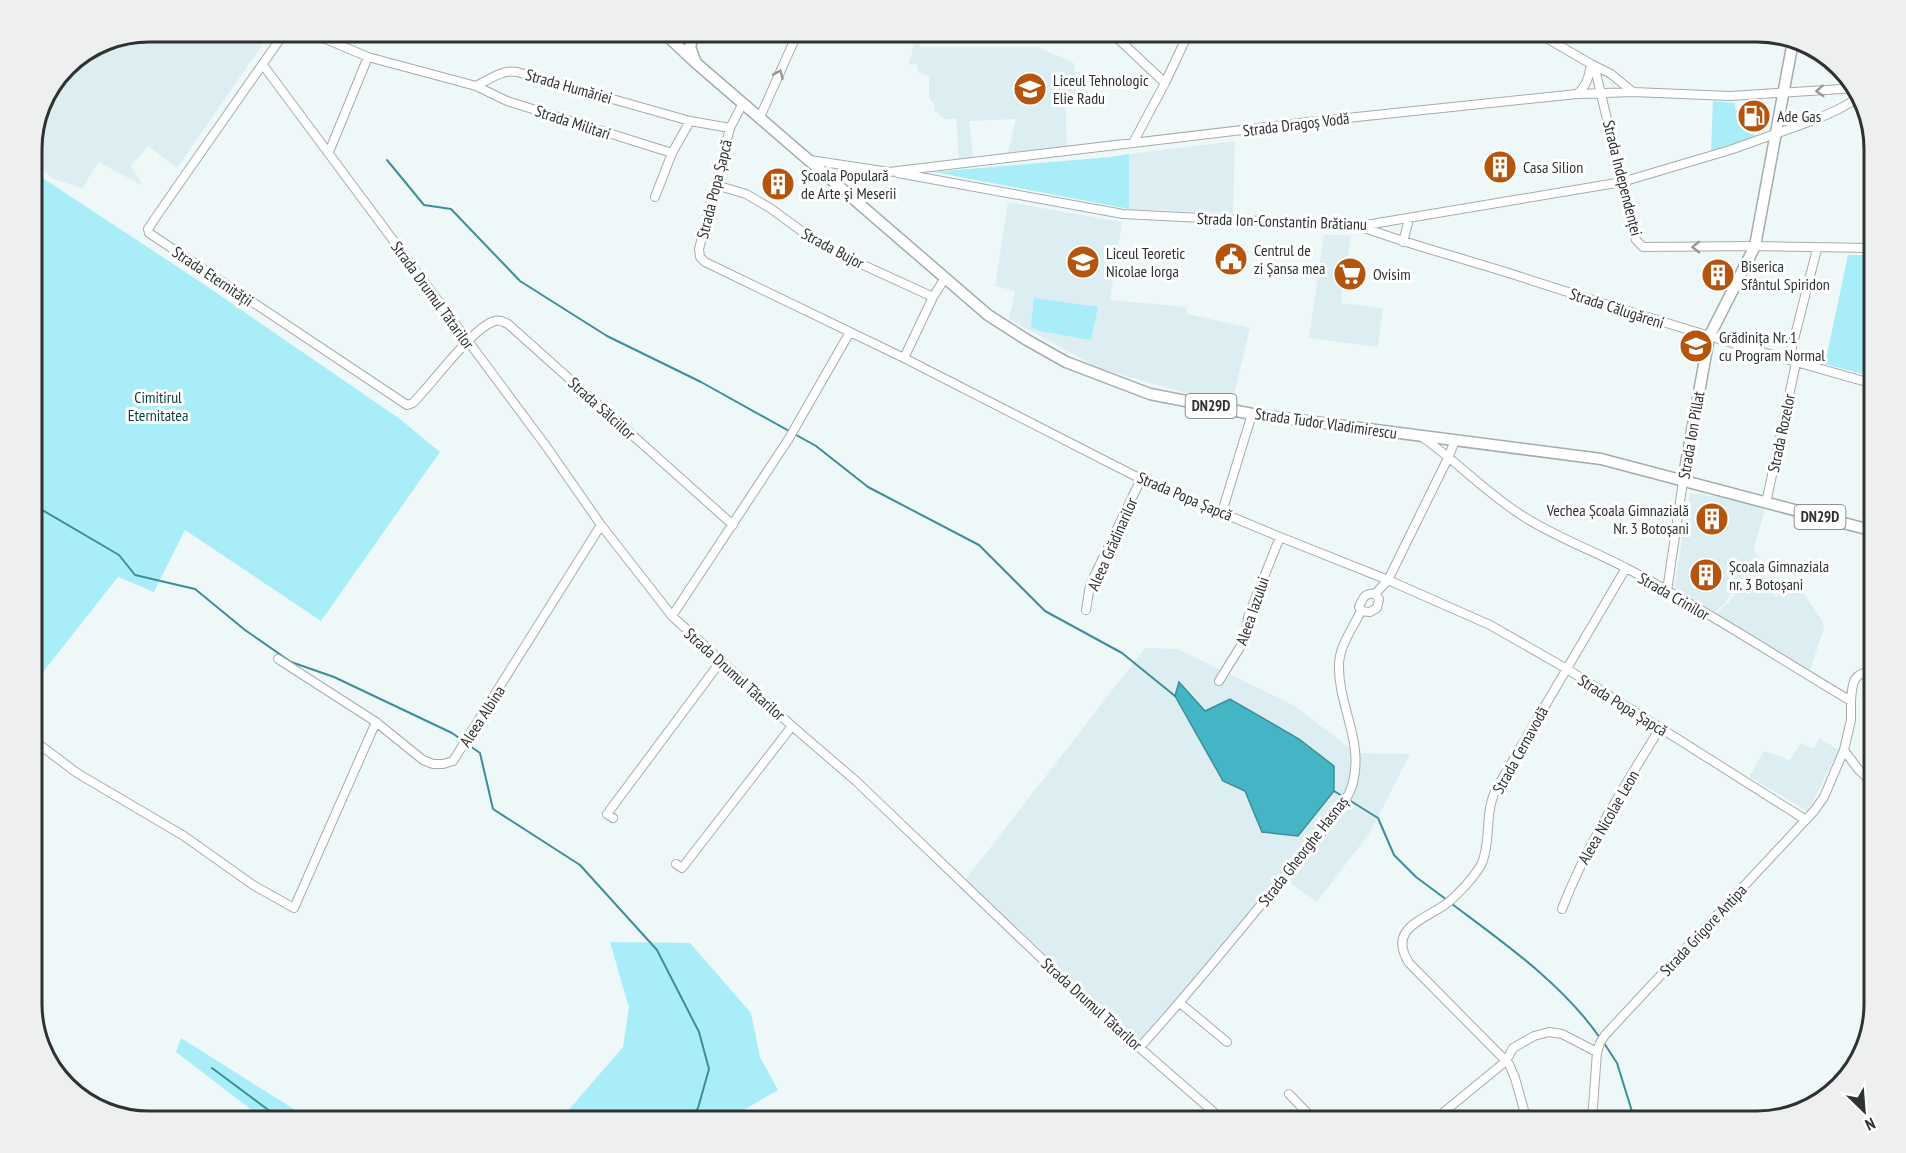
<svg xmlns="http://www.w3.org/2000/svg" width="1906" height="1153" viewBox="0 0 1906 1153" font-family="'PT Sans Narrow',sans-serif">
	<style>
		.built { fill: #dceef1 }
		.green { fill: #a9edf8 }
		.water { fill: #44b5c5; stroke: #3d8e99; stroke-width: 1.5 }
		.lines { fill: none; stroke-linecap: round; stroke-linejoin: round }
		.stream { stroke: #3d8e99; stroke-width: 2 }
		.minor-casing { stroke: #a4acad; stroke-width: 10 }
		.major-casing { stroke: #a4acad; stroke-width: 13 }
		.minor { stroke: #fff; stroke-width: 8 }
		.major { stroke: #fff; stroke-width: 10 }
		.oneway { stroke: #969898 }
		.labels { text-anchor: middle; stroke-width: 6; stroke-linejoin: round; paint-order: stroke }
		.shield { fill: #fff; stroke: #6d7070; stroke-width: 1.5 }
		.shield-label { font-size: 15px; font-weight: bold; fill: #2e3232 }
		.poi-label { font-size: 16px; fill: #2e3232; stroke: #fff; text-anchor: start }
		.street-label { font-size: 16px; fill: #2e3232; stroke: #fff }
		.park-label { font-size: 16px; fill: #083d44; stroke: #fff }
		.rim { fill: none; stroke: #2e3232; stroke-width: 3 }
	</style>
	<rect width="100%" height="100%" fill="#eff8f9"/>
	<path class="built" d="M149 32H271L177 168 148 146 131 166 143 186 99 162 82 188 56 180 32 163V142L43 97 66 66 104 40Z
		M916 35 920 47H1037L1074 63 1077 96 1065 97 1067 147 1008 153 1016 119 969 121 973 157 959 159 956 119H944L934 110V103L929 99V76L919 73 917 65 909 64Z
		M1235 141 1233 213 1129 209V154Z
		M1008 202 1122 222 1110 300 1186 307 1187 314 1250 328 1232 402 1200 397 1098 368 1009 319 1015 291 995 286Z
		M1324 235H1351L1341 303 1383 308 1378 347 1309 338Z
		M1690 493 1732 499 1765 509 1754 548 1757 556 1762 558 1746 571 1725 603 1713 614 1676 588 1675 582Z
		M1758 566 1775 596 1785 590 1804 594 1823 622 1824 628 1810 670 1716 614 1729 602 1741 581Z
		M1145 648 1178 649 1293 705 1356 753 1410 754 1371 831 1317 902 1281 876 1140 1047 959 888Z
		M1819 738 1839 750 1808 811 1749 777 1764 751 1790 760 1801 743 1808 747 1814 748Z"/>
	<path class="green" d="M1713 101 1735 103 1737 123 1746 132 1757 136 1711 152Z
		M1129 154V209L934 172 1110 157Z
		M32 171 202 283 400 419 440 452 321 621 185 530 154 592 118 577 32 686Z
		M1848 255H1874L1870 307 1874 308V377L1825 364Z
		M1034 298 1098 307 1091 340 1039 331 1031 326Z
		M610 942 690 943 751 1013 760 1057 778 1090 730 1118 729 1121H559L623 1047 629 1008Z
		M181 1038 313 1121H266L176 1052Z"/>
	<path class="water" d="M1179 682 1205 711 1230 699 1299 739 1334 766V791L1298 836 1262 832 1245 791 1223 781 1175 696Z"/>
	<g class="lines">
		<path class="stream" d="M387 160 424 205 451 209 520 281 607 336 701 382 816 446 868 487 979 545 1045 611 1122 653 1175 696
			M32 504 119 555 135 575 195 589 245 630 291 662 334 677 452 733 462 740
			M467 744 480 753 493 809 580 865 657 950 699 1032 709 1069 698 1108 689 1121
			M1334 791 1344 797
			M1349 800 1378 818 1394 855 1416 877 1447 900
			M1452 904C1504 943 1563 984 1600 1038
			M1604 1043 1617 1063 1635 1121
			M212 1068 283 1121"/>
		<g class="minor-casing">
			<path id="minor" d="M285 32 158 214 148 229 149 233 407 405 413 403 422 393C436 378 476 325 495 321 500 319 503 322 508 324L733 525
				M309 32 368 57 476 86C488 80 503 69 517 72L690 121 730 128
				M1111 32 1165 83
				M1536 32 1591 64 1596 73 1634 233 1636 240 1643 247 1755 246 1874 248
				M263 65 546 446 601 525 672 616 792 726 856 781 1087 1002 1224 1121
				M476 86 507 101 672 153
				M1577 94C1587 86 1589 76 1591 64L1611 74 1633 92
				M743 103 730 128 699 249 700 257 705 262 904 358 1141 479 1280 537 1388 580 1490 625 1567 669 1806 820
				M760 117 798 32
				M1133 143 1165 83 1189 32
				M329 152 368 57
				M810 160 889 172 1309 122 1577 94 1633 92 1730 96 1857 88
				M898 173 1123 214 1360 226 1622 182 1730 150 1817 119 1839 109 1853 101 1860 94
				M831 178 862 170
				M716 185 746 194 770 208 822 246 933 297 945 278
				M655 197 672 153 690 121
				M1362 227C1413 246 1466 259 1518 276 1636 314 1755 351 1874 384
				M1403 242 1409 219
				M904 358 933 297
				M1789 359 1817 249
				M1422 437C1458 462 1488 495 1526 518 1558 538 1594 551 1628 569 1704 609 1777 657 1851 701V720L1844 750 1858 769 1874 784
				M1766 503 1796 363
				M1222 512 1252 414
				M1667 591 1683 481
				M1086 610 1090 585 1141 479
				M1361 611 1359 607C1363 597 1365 593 1375 594
				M672 616 788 440 850 332
				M278 659 376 722 423 760 433 764H443L453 761 601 525
				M1219 681 1245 639 1248 617 1280 537
				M1851 701C1852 683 1853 671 1874 672
				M32 739 77 773 184 836 253 885 294 908 376 722
				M613 818 607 814 721 661
				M676 864 682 868 792 726
				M1562 909C1587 844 1624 787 1660 728
				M1180 1003 1227 1042
				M1140 1047C1193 989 1242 927 1293 866 1310 846 1344 810 1352 786 1365 742 1338 707 1339 665 1339 646 1353 628 1361 611L1370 612 1377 608 1379 599 1375 594 1388 580 1449 456 1455 440
				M1289 1094 1315 1121
				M1433 1121 1506 1061 1513 1048 1534 1036 1549 1032 1562 1034 1597 1052
				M1527 1121 1515 1078 1509 1064 1409 963C1387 928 1424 920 1446 904 1453 899 1460 891 1466 885 1471 879 1479 870 1482 863 1489 846 1487 826 1490 808 1491 802 1493 796 1495 791L1626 568
				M1592 1121 1597 1052 1600 1043 1605 1035 1814 811 1824 797 1844 750"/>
		</g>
		<g class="major-casing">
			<path id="major" d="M663 32 696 63 988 315 1027 340 1066 362 1150 394 1252 414 1601 459 1874 531
				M694 32 690 47 695 60
				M1683 481 1709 337 1755 246 1793 41"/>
		</g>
		<use href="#minor" class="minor"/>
		<use href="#major" class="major"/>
	</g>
	<defs><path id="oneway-chevron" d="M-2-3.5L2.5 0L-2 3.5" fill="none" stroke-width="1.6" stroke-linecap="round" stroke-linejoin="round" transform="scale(1.5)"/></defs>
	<g class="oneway">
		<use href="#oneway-chevron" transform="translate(779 74) rotate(-66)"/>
		<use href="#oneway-chevron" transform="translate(1820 91) rotate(176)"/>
		<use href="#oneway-chevron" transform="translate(1696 247) rotate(179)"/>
	</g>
	<defs>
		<g id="university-disc" transform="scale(1.725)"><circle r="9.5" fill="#b4540d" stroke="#fff"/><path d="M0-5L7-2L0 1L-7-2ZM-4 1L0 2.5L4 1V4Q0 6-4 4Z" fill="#fff"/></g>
		<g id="fuel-disc" transform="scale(1.725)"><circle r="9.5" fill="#b4540d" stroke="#fff"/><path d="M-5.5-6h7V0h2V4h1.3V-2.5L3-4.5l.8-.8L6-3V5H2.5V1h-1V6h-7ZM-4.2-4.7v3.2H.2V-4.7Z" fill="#fff"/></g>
		<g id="building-disc" transform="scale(1.725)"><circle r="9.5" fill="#b4540d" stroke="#fff"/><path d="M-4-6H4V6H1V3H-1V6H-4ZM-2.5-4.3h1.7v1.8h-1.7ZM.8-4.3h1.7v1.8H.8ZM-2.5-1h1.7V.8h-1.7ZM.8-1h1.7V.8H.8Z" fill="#fff"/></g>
		<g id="civic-disc" transform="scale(1.725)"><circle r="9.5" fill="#b4540d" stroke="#fff"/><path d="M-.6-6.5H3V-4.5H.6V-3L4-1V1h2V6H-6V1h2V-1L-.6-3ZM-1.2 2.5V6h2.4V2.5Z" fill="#fff"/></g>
		<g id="supermarket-disc" transform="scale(1.725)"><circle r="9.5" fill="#b4540d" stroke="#fff"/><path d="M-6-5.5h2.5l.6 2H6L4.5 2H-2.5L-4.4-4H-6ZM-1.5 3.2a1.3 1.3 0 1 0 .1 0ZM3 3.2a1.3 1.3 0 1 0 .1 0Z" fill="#fff"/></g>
		<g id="school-disc" transform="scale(1.725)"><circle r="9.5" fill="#b4540d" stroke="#fff"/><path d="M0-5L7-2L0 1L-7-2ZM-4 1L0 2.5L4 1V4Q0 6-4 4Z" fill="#fff"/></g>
	</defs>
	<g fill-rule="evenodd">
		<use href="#university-disc" x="1030" y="89"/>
		<use href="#fuel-disc" x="1754" y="116"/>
		<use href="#building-disc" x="1500" y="167"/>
		<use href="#building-disc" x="778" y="184"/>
		<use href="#civic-disc" x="1231" y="259"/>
		<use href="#university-disc" x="1083" y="262"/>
		<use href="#supermarket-disc" x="1350" y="274"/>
		<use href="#building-disc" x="1718" y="275"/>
		<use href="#school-disc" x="1696" y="346"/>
		<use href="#building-disc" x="1712" y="519"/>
		<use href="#building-disc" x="1706" y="575"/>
	</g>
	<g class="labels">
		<g class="shield">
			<rect x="1185.5" y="394" width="51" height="24" rx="4.5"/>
			<rect x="1794.5" y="505" width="51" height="24" rx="4.5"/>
		</g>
		<g class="shield-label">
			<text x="1211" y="411">DN29D</text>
			<text x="1820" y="522">DN29D</text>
		</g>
		<g class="poi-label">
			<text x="1053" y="86">Liceul Tehnologic<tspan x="1053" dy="18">Elie Radu</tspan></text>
			<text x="1777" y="122">Ade Gas</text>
			<text x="1523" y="173">Casa Silion</text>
			<text x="801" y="181">Şcoala Populară<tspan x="801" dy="18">de Arte şi Meserii</tspan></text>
			<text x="1254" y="256">Centrul de<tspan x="1254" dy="18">zi Șansa mea</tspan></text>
			<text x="1106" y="259">Liceul Teoretic<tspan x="1106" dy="18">Nicolae Iorga</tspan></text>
			<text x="1741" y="272">Biserica<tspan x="1741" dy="18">Sfântul Spiridon</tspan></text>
			<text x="1373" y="280">Ovisim</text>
			<text x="1719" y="343">Grădinița Nr. 1<tspan x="1719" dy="18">cu Program Normal</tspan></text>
			<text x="1689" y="516" text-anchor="end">Vechea Școala Gimnazială<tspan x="1689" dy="18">Nr. 3 Botoșani</tspan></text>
			<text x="1729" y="572">Școala Gimnaziala<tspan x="1729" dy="18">nr. 3 Botoșani</tspan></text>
		</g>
		<g class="street-label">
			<text transform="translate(569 86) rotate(16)" y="6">Strada Humăriei</text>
			<text transform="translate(573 122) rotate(18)" y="6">Strada Militari</text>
			<text transform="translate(1296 124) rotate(-7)" y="6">Strada Dragoș Vodă</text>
			<text transform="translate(1623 178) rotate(76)" y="6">Strada Independenței</text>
			<text transform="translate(714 189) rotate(-76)" y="6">Strada Popa Șapcă</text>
			<text transform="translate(1282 221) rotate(2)" y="6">Strada Ion-Constantin Brătianu</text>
			<text transform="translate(833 248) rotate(28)" y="6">Strada Bujor</text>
			<text transform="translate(213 276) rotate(34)" y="6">Strada Eternității</text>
			<text transform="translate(433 295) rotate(54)" y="6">Strada Drumul Tătarilor</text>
			<text transform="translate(1617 308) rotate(18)" y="6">Strada Călugăreni</text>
			<text transform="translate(602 408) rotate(42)" y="6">Strada Sălciilor</text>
			<text transform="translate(1326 423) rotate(8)" y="6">Strada Tudor Vladimirescu</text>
			<text transform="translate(1781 433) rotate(-78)" y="6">Strada Rozelor</text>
			<text transform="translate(1691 435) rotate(-80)" y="6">Strada Ion Pillat</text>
			<text transform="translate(1185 496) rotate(23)" y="6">Strada Popa Șapcă</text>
			<text transform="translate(1112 544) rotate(-66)" y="6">Aleea Grădinarilor</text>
			<text transform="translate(1674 596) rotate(30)" y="6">Strada Crinilor</text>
			<text transform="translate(1252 611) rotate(-71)" y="6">Aleea Iazului</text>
			<text transform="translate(735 674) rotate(42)" y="6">Strada Drumul Tătarilor</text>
			<text transform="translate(1623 705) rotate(32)" y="6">Strada Popa Șapcă</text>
			<text transform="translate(482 716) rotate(-57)" y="6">Aleea Albina</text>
			<text transform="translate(1520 750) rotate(-61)" y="6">Strada Cernavodă</text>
			<text transform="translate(1608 817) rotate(-60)" y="6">Aleea Nicolae Leon</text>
			<text transform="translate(1303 851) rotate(-52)" y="6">Strada Gheorghe Hasnaș</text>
			<text transform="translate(1703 930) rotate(-47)" y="6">Strada Grigore Antipa</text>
			<text transform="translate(1092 1004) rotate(42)" y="6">Strada Drumul Tătarilor</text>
		</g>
		<g class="park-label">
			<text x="158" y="403">Cimitirul<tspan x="158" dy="18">Eternitatea</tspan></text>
		</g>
	</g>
	<path d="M0 0H1906V1153H0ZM149 42H1757A107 107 0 0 1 1864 149V1004A107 107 0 0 1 1757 1111H149A107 107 0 0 1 42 1004V149A107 107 0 0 1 149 42Z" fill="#eeefef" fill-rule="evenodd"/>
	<path class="rim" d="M149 42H1757A107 107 0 0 1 1864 149V1004A107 107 0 0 1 1757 1111H149A107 107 0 0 1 42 1004V149A107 107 0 0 1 149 42Z"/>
	<g transform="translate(1864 1111) rotate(155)" stroke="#ffffff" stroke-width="4.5" paint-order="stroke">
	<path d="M0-4.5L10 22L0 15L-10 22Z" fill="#2e3232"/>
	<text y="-9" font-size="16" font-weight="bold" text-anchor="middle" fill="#2e3232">N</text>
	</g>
</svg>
